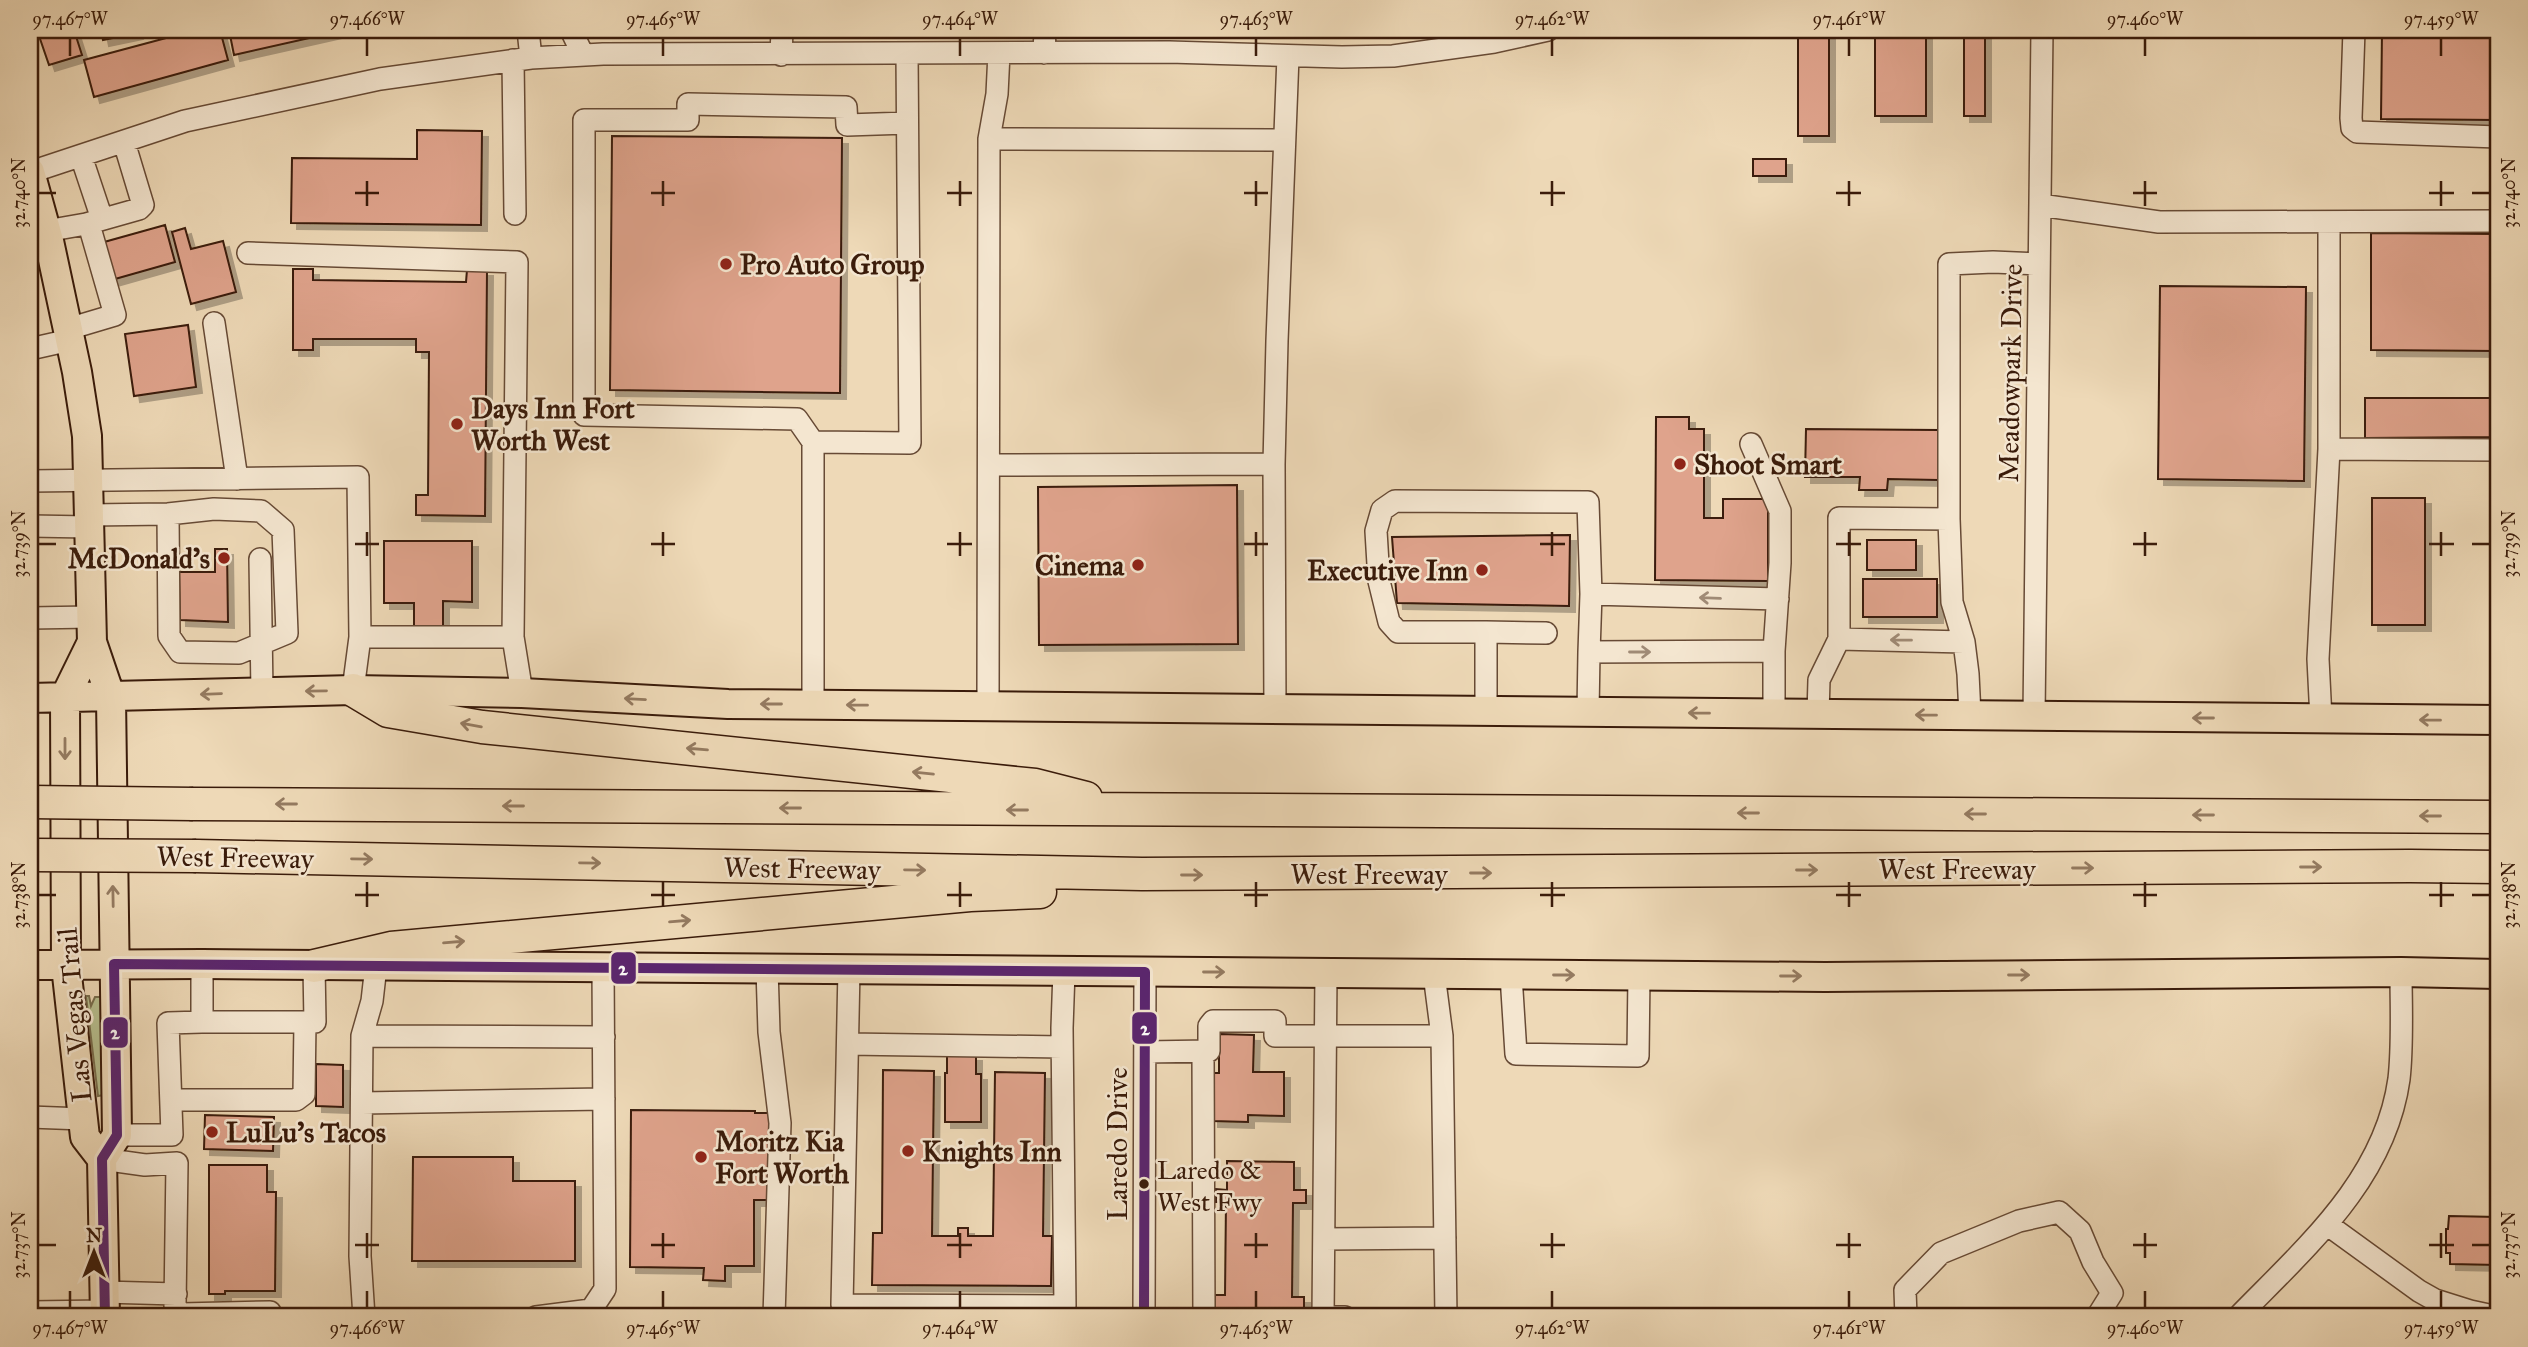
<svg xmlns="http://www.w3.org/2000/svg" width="2528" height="1347" viewBox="0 0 2528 1347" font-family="'IM FELL Great Primer',serif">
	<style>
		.green { fill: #b7bf8f; stroke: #786d4c; stroke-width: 2 }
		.building { fill: #dfa38c; stroke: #3a1b0a; stroke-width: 2; filter: url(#shadow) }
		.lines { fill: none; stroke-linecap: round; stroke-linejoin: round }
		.minor-casing { stroke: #674a35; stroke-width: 24 }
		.major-casing { stroke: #3a1b0a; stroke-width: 32 }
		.highway-casing { stroke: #3a1b0a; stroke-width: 35 }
		.minor { stroke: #f4e6d0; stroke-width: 21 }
		.major { stroke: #eed9b7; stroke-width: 28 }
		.highway { stroke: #eed9b7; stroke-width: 32 }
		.highway-bridge-casing { stroke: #3a1b0a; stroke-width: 35; stroke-linecap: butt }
		.highway-bridge { stroke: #eed9b7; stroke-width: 32 }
		.bus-1-casing { stroke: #f4e6d0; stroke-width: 16 }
		.bus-1 { stroke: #5a256f; stroke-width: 10 }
		.oneway { stroke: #a08b77 }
		.oneway2 { stroke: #947a60 }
		.ticks { fill: none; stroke: #3a1b0a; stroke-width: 2.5 }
		.poi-dot { fill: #8f2418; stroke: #f4e6d0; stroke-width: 2.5 }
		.bus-dot { fill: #3a1b0a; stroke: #f4e6d0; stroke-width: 2.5 }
		.labels { text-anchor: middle; stroke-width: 5; stroke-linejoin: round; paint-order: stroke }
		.bus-label { font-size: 26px; fill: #3a1b0a; stroke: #f4e6d0; text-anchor: start }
		.poi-label { font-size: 28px; font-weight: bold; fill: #3a1b0a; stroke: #f4e6d0; text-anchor: start }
		.street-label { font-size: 28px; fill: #3a1b0a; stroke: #f4e6d0 }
		.line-badge { stroke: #f4e6d0; stroke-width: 2.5 }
		.badge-label { font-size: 19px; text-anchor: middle; font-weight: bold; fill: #fff }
		.neatline { fill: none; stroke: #3a1b0a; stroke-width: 2.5 }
		.ticks-label { font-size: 18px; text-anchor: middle; fill: #3a1b0a }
	</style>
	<defs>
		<filter id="shadow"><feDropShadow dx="6" dy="6" stdDeviation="0" flood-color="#0004"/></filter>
	</defs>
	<rect width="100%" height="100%" fill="#eed9b7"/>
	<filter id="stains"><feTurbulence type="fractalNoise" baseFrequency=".00286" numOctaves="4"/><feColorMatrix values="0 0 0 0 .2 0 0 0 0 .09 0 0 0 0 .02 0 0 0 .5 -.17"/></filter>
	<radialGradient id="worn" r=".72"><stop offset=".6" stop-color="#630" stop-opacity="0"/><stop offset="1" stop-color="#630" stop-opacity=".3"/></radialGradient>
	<path class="green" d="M1264 30H1430L1413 34Z
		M86 996H89L91 1006 95 997H108L104 1095 98 1096Z"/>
	<path class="building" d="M37 30H74L82 55 49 65Z
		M101 30H136L137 33 103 40Z
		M196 30H220L228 60 94 97 84 60Z
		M229 30H345L234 55Z
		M1798 30H1829V136H1798Z
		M1875 30H1926V116H1875Z
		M1964 30H1985V116H1964Z
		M2382 30H2498V120L2381 119Z
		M417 130 482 131 481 225 291 223 292 158 417 159Z
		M612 136 842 138 840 393 610 390Z
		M1753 159H1786V176H1753Z
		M165 225 175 262 108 281 97 244Z
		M185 228 191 249 223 241 236 292 191 304 172 232Z
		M2371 233 2498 234V351L2371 350Z
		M293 269H313V280L466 282 467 270H487L485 516 416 515V495H428L429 352H416V339H313V350H293Z
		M2160 286 2306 287 2304 481 2158 479Z
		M188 325 196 387 134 396 125 334Z
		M2365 398H2498V437L2365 438Z
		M1656 417H1689V429H1704V518H1723V499H1768V581L1655 580Z
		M1806 429 1939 430 1938 480 1888 479 1887 490H1859L1860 477H1805Z
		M1237 485 1238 644 1039 645 1038 487Z
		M2372 498H2425V625H2372Z
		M1570 535 1569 606 1397 603 1392 537Z
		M1867 540H1916V570H1867Z
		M384 541H472V602L443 601V630H414V603H384Z
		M215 549H227L228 622 180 620 179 572H215Z
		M1863 579H1937V617H1863Z
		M1219 1034 1254 1035 1253 1072H1284V1116L1248 1115V1122L1212 1121V1073H1219Z
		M947 1055H976V1074H981V1122H945V1073H947Z
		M316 1064 343 1065V1107L316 1106Z
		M883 1070 934 1071 932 1236H958V1228H968V1236H993L995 1072 1045 1073 1043 1236H1052L1051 1286 872 1285 873 1233H882Z
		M631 1110 755 1111V1113H772L771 1200H754V1266H725V1281L703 1280 704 1268 630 1267Z
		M205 1115 274 1117 273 1151 204 1149Z
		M413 1157H513V1181H575V1261H412Z
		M1227 1161 1294 1162V1190H1306V1203H1293L1292 1297H1304V1309H1293V1317H1227V1308H1215V1295H1225L1226 1202H1216V1189L1227 1190Z
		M209 1165H267V1192H276L275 1291H225V1294H209Z
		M2449 1216 2498 1217V1265L2450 1264V1253H2446V1229H2448Z"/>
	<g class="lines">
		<g class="minor-casing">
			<path id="minor" d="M528 30 531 58
				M571 30 583 55
				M2354 30 2351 118 2352 128 2357 132 2498 137
				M1044 53 1045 30
				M781 55 782 30
				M513 60 515 214
				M989 139 1284 140
				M81 156 102 219
				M31 175 43 168 185 121 380 79 531 58 603 54 1169 52 1342 57 1393 56 1494 42 1548 30
				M2040 205 2159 222 2498 221
				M86 224 139 209 143 205 124 142
				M2329 224V449
				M46 231 86 224 90 228 115 315 68 329
				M248 253 517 262 513 637H360
				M214 323 237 479
				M30 349 70 340
				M813 442 797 419 584 415V120H688V104L846 107 847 125 907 123
				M1751 444 1780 511V563L1774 651V714
				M989 465 1274 464
				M30 481 358 477 360 637 353 690
				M89 515 168 514 214 509 261 511 283 530 287 633 239 653 180 652 169 636 168 514
				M1949 519V264L1993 262 2039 264
				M30 526 89 527
				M260 559 262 693
				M30 618 91 617
				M1486 632 1546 633
				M513 637 522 693
				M1839 639 1964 642
				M1774 651 1589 652 1591 594 1778 599
				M813 705V442L910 443 907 54
				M988 706 989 139 997 94 999 53
				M1275 709 1274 464 1277 341 1288 56
				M1486 711V632H1398L1389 622 1379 581 1376 531 1382 510 1395 501 1588 502 1591 594
				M1588 712 1589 652
				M1818 714 1819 680 1839 639V518L1949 519 1952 602 1964 642 1968 674 1970 715
				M2034 716 2042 30
				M2321 719 2318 659 2329 449 2498 450
				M767 969 769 1032 780 1123 774 1317
				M849 969 842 1305 1065 1306 1062 1028 1064 971
				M1434 974 1442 1036 1446 1317
				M1511 975 1516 1054 1638 1056 1639 975
				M202 1022H315L314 966
				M362 1036 604 1037
				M848 1044 1062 1047
				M1203 1051 1204 1317
				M1145 1052 1209 1051V1026L1213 1021H1275V1036H1442
				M171 1100H296L304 1094 305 1022
				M362 1103 604 1099
				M30 1117 83 1119
				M117 1135H172L168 1023 202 1022V964
				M102 1159 145 1165 177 1163 175 1306 181 1314 270 1312
				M2328 1225 2419 1291 2435 1300 2470 1311 2498 1317
				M1324 1239 1445 1238
				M104 1292 176 1294
				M30 1312 105 1311
				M364 1317 360 1256 362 1036 372 1001 376 966
				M536 1317 591 1310 605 1289 603 967
				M1144 1317 1145 972
				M1323 1317 1326 973
				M1323 1317H1345
				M1906 1317 1905 1290 1941 1253 2019 1221 2059 1212 2080 1231 2093 1262 2112 1293 2097 1317
				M2238 1317C2305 1248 2385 1180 2399 1079 2403 1044 2401 1007 2401 972"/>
		</g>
		<g class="major-casing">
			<path id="major" d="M30 172 49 241 77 372 87 436 92 642 111 698 117 1135 102 1159 105 1317
				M92 642 65 697 66 966 85 1137 102 1159
				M30 698 353 690 522 693 728 704 2498 720
				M30 965 202 964 1825 977 2401 972 2498 974"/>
		</g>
		<g class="highway-casing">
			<path id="highway" d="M353 690 388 711 482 727 1035 785 1086 798
				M193 804 2498 817
				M196 856 1142 874 2410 866 2498 867
				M314 966 391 948 970 895 1040 892"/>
		</g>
		<use href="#minor" class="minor"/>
		<use href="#major" class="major"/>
		<use href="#highway" class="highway"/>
		<g class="highway-bridge-casing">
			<path id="highway-bridge" d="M30 802 193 804
				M30 855 196 856"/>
		</g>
		<use href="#highway-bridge" class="highway-bridge"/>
		<g class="bus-1-casing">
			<path id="bus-1" d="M105 1317 102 1159 117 1135 114 964 1145 972 1144 1317"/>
		</g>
		<use href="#bus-1" class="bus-1"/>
	</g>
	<defs><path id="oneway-shaft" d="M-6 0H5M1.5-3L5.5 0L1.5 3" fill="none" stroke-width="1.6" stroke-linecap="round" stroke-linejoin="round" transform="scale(1.75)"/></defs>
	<g class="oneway">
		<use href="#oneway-shaft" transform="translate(1710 598) rotate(-178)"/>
		<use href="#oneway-shaft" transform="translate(1901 640) rotate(-179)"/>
		<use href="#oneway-shaft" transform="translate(1640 652)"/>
	</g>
	<g class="oneway2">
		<use href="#oneway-shaft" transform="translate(316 691) rotate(179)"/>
		<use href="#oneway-shaft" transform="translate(211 694) rotate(178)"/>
		<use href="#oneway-shaft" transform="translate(635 699) rotate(-177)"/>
		<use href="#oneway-shaft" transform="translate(771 704) rotate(-180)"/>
		<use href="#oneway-shaft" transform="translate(857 705) rotate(-179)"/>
		<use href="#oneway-shaft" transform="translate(1699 713) rotate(-179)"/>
		<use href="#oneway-shaft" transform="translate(1926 715) rotate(-179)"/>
		<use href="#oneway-shaft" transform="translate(2203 718) rotate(-180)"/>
		<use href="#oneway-shaft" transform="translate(2430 720) rotate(-179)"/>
		<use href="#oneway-shaft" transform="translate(471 725) rotate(-170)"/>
		<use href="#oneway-shaft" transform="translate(65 749) rotate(90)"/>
		<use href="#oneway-shaft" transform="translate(697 749) rotate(-175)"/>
		<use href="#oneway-shaft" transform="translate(923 773) rotate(-174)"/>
		<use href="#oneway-shaft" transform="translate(286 804) rotate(-180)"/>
		<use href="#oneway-shaft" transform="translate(513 806) rotate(-180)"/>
		<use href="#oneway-shaft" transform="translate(790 808) rotate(-180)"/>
		<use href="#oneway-shaft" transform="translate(1017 810) rotate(-180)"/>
		<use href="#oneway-shaft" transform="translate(1748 813) rotate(-180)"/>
		<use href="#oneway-shaft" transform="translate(1975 814) rotate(-180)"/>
		<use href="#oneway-shaft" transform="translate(2203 815) rotate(-180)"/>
		<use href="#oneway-shaft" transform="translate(2430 816) rotate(-180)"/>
		<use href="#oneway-shaft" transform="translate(362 859) rotate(1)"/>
		<use href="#oneway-shaft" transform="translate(590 863) rotate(1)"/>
		<use href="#oneway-shaft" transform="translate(2311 867)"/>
		<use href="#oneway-shaft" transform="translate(2083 868)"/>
		<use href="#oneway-shaft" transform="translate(915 870) rotate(1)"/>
		<use href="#oneway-shaft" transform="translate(1807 870)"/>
		<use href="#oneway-shaft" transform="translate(1481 873)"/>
		<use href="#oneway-shaft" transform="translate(1192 875)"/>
		<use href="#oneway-shaft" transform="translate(113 896) rotate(-91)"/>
		<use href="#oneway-shaft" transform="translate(680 921) rotate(-5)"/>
		<use href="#oneway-shaft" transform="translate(454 942) rotate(-5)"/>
		<use href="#oneway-shaft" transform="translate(1214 972)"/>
		<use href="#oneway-shaft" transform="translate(1564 975)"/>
		<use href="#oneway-shaft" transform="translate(2019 975)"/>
		<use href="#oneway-shaft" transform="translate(1791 976)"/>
	</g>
	<path class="ticks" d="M70 38V56M367 38V56M663 38V56M960 38V56M1256 38V56M1552 38V56M1849 38V56M2145 38V56M2441 38V56M367 181V206M663 181V206M960 181V206M1256 181V206M1552 181V206M1849 181V206M2145 181V206M2441 181V206M38 193H56M355 193H379M651 193H675M947 193H972M1244 193H1268M1540 193H1565M1836 193H1861M2133 193H2157M2429 193H2454M2472 193H2490M367 532V556M663 532V556M960 532V556M1256 532V556M1552 532V556M1849 532V556M2145 532V556M2441 532V556M38 544H56M355 544H379M651 544H675M947 544H972M1244 544H1268M1540 544H1565M1836 544H1861M2133 544H2157M2429 544H2454M2472 544H2490M367 882V907M663 882V907M960 882V907M1256 882V907M1552 882V907M1849 882V907M2145 882V907M2441 882V907M38 895H56M355 895H379M651 895H675M947 895H972M1244 895H1268M1540 895H1565M1836 895H1861M2133 895H2157M2429 895H2454M2472 895H2490M367 1233V1258M663 1233V1258M960 1233V1258M1256 1233V1258M1552 1233V1258M1849 1233V1258M2145 1233V1258M2441 1233V1258M38 1245H56M355 1245H379M651 1245H675M947 1245H972M1244 1245H1268M1540 1245H1565M1836 1245H1861M2133 1245H2157M2429 1245H2454M2472 1245H2490M70 1291V1308M367 1291V1308M663 1291V1308M960 1291V1308M1256 1291V1308M1552 1291V1308M1849 1291V1308M2145 1291V1308M2441 1291V1308"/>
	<g class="poi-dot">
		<circle cx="726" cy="264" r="7"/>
		<circle cx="457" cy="424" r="7"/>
		<circle cx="1680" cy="464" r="7"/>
		<circle cx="224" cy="558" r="7"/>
		<circle cx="1138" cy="565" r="7"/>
		<circle cx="1482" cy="570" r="7"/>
		<circle cx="212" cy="1132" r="7"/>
		<circle cx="908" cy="1151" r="7"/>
		<circle cx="701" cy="1157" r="7"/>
	</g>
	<circle class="bus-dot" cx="1144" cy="1184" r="6"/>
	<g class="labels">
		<g class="bus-label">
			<text x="1157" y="1179">Laredo &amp;<tspan x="1157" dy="32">West Fwy</tspan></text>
		</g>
		<g class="poi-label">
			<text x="740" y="274">Pro Auto Group</text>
			<text x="471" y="418">Days Inn Fort<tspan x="471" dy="32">Worth West</tspan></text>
			<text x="1694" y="474">Shoot Smart</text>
			<text x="210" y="568" text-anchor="end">McDonald's</text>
			<text x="1124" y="575" text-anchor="end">Cinema</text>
			<text x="1468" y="580" text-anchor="end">Executive Inn</text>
			<text x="226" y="1142">LuLu's Tacos</text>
			<text x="715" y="1151">Moritz Kia<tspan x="715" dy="32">Fort Worth</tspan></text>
			<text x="922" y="1161">Knights Inn</text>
		</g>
		<g class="street-label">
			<text transform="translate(2010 373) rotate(-89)" y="10">Meadowpark Drive</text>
			<text transform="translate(235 857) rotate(1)" y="10">West Freeway</text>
			<text transform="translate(802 868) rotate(1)" y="10">West Freeway</text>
			<text x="1957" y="879">West Freeway</text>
			<text x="1369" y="884">West Freeway</text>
			<text transform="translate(74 1015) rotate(-95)" y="10">Las Vegas Trail</text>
			<text transform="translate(1117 1144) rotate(-90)" y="10">Laredo Drive</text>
		</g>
	</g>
	<g class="line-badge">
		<rect x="610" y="951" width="27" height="34" rx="7" fill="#5a256f"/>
		<rect x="1131" y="1011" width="27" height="34" rx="7" fill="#5a256f"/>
		<rect x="102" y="1016" width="27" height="33" rx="7" fill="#5a256f"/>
	</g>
	<g class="badge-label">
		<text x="623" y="975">2</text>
		<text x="1145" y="1035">2</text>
		<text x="115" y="1039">2</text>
	</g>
	<rect width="2528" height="1347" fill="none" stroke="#eed9b7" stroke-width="77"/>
	<g transform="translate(94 1252)" stroke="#f4e6d0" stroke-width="5" paint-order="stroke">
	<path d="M0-5L12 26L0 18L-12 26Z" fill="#3a1b0a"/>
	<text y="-10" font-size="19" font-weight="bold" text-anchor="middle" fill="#3a1b0a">N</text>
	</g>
	<rect x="38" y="38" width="2452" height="1270" class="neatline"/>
	<g class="ticks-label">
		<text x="70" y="25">97.467°W</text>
		<text x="367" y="25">97.466°W</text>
		<text x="663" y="25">97.465°W</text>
		<text x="960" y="25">97.464°W</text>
		<text x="1256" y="25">97.463°W</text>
		<text x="1552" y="25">97.462°W</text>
		<text x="1849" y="25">97.461°W</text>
		<text x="2145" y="25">97.460°W</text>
		<text x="2441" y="25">97.459°W</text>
		<text transform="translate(19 193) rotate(-90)" y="6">32.740°N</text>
		<text transform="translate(2509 193) rotate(-90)" y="6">32.740°N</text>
		<text transform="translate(19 544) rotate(-90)" y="6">32.739°N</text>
		<text transform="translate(2509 544) rotate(-90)" y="6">32.739°N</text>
		<text transform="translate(19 895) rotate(-90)" y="6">32.738°N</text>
		<text transform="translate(2509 895) rotate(-90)" y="6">32.738°N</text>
		<text transform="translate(19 1245) rotate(-90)" y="6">32.737°N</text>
		<text transform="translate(2509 1245) rotate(-90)" y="6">32.737°N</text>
		<text x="70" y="1334">97.467°W</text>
		<text x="367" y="1334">97.466°W</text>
		<text x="663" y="1334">97.465°W</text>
		<text x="960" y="1334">97.464°W</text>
		<text x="1256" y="1334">97.463°W</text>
		<text x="1552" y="1334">97.462°W</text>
		<text x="1849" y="1334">97.461°W</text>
		<text x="2145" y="1334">97.460°W</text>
		<text x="2441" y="1334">97.459°W</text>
	</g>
	<rect width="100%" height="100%" filter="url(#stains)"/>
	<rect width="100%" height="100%" fill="url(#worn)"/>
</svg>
